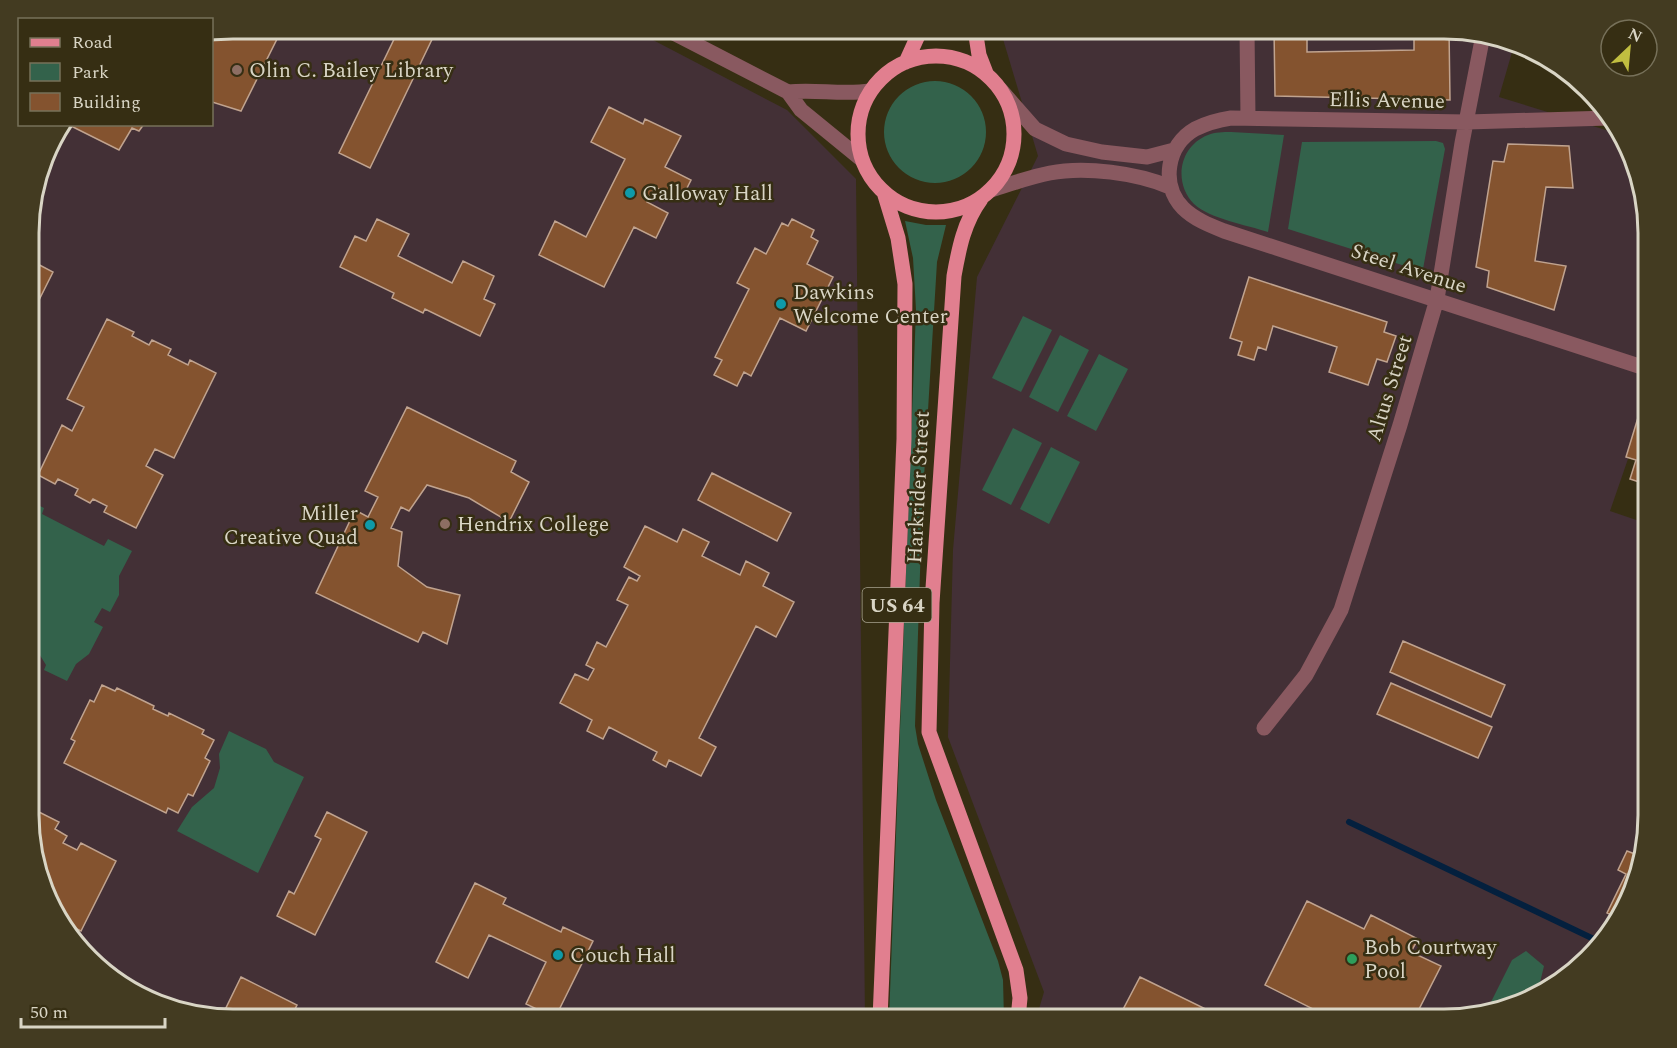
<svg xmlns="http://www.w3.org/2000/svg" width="1677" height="1048" viewBox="0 0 1677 1048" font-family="Spectral,serif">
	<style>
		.education { fill: #433036 }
		.green { fill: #33624b }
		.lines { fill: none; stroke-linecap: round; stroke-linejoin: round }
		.stream { stroke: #04203e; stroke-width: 6 }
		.building { fill: #84532f; stroke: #c0a38f; stroke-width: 1.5 }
		.minor { stroke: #895960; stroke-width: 15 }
		.major { stroke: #e17f8f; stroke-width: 15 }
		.education-dot { fill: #8d6e63; stroke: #362e13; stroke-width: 2 }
		.culture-dot { fill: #0f9aa8; stroke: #362e13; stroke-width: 2 }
		.leisure-dot { fill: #2e9e5b; stroke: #362e13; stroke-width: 2 }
		.labels { text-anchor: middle; stroke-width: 5; stroke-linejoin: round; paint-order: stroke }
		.shield { fill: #362e13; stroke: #a8a390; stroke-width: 1.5 }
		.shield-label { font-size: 20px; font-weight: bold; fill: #d9d5c5 }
		.poi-label { font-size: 21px; fill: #d9d5c5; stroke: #362e13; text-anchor: start }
		.street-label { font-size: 21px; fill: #d9d5c5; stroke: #362e13 }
		.rim { fill: none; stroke: #d9d5c5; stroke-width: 3 }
	</style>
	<rect width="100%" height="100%" fill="#362e13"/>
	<path class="education" d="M233 29H632L787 110 856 179 865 1019H233L180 1012 120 985 63 928 30 841V207L50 142 63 125 212 124V33Z
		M1000 29H1444L1509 39 1515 42 1499 97 1622 135 1648 219V401L1610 511 1648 524V828L1614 928 1546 992 1457 1019H1036L1044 992 948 737 953 550 977 277 1038 156Z"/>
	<path class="green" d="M884 132a51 51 0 1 1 102 0a51 51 0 1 1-102 0Z
		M1231 132 1284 135 1268 232C1247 225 1210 219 1194 204 1173 183 1179 146 1208 135 1215 132 1223 132 1231 132Z
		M1436 141 1443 143 1445 149 1423 269 1421 271 1288 229 1302 142Z
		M905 221 926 225H946L937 262 930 377 922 511 915 726 918 744 936 800 998 961 1003 980 1004 1019H889L916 310 913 258Z
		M1023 316 1052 330 1021 392 992 378Z
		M1060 335 1089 350 1058 412 1029 397Z
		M1099 354 1128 369 1096 431 1067 416Z
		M1013 428 1042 443 1011 505 982 490Z
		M1051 447 1080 462 1049 524 1020 509Z
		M30 501 44 508 42 514 104 546 108 539 132 551 119 576V595L110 612 102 608 94 622 103 627 89 654 76 664 67 681 44 670 46 665 38 652 30 644Z
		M229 731 266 749 274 762 304 777 258 873 177 831 192 807 214 788 220 768 219 754Z
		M1526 951 1544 966 1537 995 1487 1010 1512 960Z"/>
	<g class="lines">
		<path class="stream" d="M1349 822 1600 942"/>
	</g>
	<path class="building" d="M233 28 256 29 277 39 241 111 212 102V33Z
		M399 29H437L370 168 339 153Z
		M800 29H819L815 36Z
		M1274 29H1307V52L1414 50V29H1449L1450 100 1275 96Z
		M609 107 643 124 645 119 681 136 665 167 691 180 681 200 655 187 647 202 668 213 656 238 634 227 604 287 539 255 555 221 586 237 625 159 591 142Z
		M67 124H144L139 131 132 128 119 150Z
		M1508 144 1569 146 1573 188 1546 187 1535 261 1566 266 1554 310 1487 287 1489 271 1476 267 1493 161 1504 162Z
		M377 219 409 234 398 256 452 283 463 261 494 276 484 299 495 304 480 336 425 309 423 313 392 298 394 293 340 267 355 236 366 241Z
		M792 219 814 230 811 237 818 241 807 264 833 277 806 331 780 318 751 376 744 372 737 386 714 375 722 360 715 357 749 289 737 283 755 248 766 254 782 223 788 226Z
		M30 260 53 272 30 318Z
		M1249 277 1387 322 1384 332 1396 336 1387 362 1377 359 1368 385 1329 372 1337 347 1273 326 1266 350 1258 347 1254 360 1238 355 1242 342 1230 338Z
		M107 319 134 332 132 336 149 345 152 340 171 349 168 355 188 365 190 360 216 373 174 458 155 449 146 466 163 475 136 528 104 512 107 506 93 499 90 503 75 495 78 489 58 479 55 484 38 475 62 425 72 431 84 407 67 399Z
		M1647 388H1648V485L1630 479 1636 460 1626 457Z
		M407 407 516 461 511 472 529 482 509 522 469 498 427 485 409 511 401 507 391 528 402 532 398 566 427 587 460 595 447 644 423 632 418 642 316 593 355 510 368 517 378 497 365 491Z
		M712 473 791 513 777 541 698 500Z
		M645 526 677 542 683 529 709 542 702 556 740 575 746 561 769 573 763 586 794 602 776 637 756 626 699 738 716 747 701 776 669 760 666 767 653 760 657 752 609 727 603 739 587 731 592 720 560 703 575 674 588 680 594 669 586 665 597 642 606 647 628 605 617 600 629 577 637 581 640 576 624 567Z
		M1403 641 1505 685 1491 717 1390 672Z
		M1391 683 1492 727 1478 758 1377 714Z
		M102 685 115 691 117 688 154 706 153 709 168 716 169 713 204 730 202 734 214 740 205 758 210 761 193 796 188 794 178 813 168 808 166 813 64 763 75 741 71 739 90 700 94 702Z
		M33 809 59 822 55 829 67 836 63 843 77 850 81 843 116 861 81 931 60 921 30 841V815Z
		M327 812 367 832 315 935 277 916 289 891 294 894 321 839 315 836Z
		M1641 841 1643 842 1618 918 1607 913 1626 874 1618 870 1627 851 1635 854Z
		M475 883 506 898 503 904 561 932 563 927 593 941 555 1018 526 1004 546 962 489 935 468 978 436 962Z
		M1307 901 1364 929 1371 915 1418 939 1411 952 1441 966 1414 1019H1333L1265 985Z
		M241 977 297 1005 290 1019 221 1018Z
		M1140 977 1226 1019H1118Z"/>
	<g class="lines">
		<path class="minor" d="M666 29 788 92 801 110 861 159
			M1247 29 1248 118
			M1000 89 1035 129 1066 144 1102 152 1147 157 1174 150
			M788 92C815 89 842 95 870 91
			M1609 118 1467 122 1231 118C1218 120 1207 123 1195 129 1167 145 1160 184 1183 208 1194 219 1209 225 1224 231L1648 369
			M991 190C1010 184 1030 177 1050 173 1085 166 1137 173 1170 187
			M1264 728 1306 675 1341 610 1400 425 1437 299 1462 143 1483 35"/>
		<path class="major" d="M975 29 979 55 986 73
			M858 134a78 78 0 1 1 156 0a78 78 0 1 1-156 0Z
			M906 62 921 29
			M981 199C964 222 959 248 954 276L932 603 929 732 1016 970 1020 998 1018 1019
			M880 1019 904 439 905 284 898 238 884 192"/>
	</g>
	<g class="education-dot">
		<circle cx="237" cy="70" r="6"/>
		<circle cx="445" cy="524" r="6"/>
	</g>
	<g class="culture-dot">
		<circle cx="630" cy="193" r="6"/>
		<circle cx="781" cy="304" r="6"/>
		<circle cx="370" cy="525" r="6"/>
		<circle cx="558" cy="955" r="6"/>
	</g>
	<circle class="leisure-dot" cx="1352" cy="959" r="6"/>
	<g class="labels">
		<rect class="shield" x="862.5" y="588" width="69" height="34" rx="4.5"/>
		<g class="shield-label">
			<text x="897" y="612">US 64</text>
		</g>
		<g class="poi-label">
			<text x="249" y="77">Olin C. Bailey Library</text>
			<text x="642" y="200">Galloway Hall</text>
			<text x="793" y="299">Dawkins<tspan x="793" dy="24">Welcome Center</tspan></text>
			<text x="358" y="520" text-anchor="end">Miller<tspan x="358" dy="24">Creative Quad</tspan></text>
			<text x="457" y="531">Hendrix College</text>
			<text x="1364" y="954">Bob Courtway<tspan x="1364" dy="24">Pool</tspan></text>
			<text x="570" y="962">Couch Hall</text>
		</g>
		<g class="street-label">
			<text transform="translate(1387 100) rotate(1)" y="7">Ellis Avenue</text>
			<text transform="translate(1409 268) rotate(18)" y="7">Steel Avenue</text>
			<text transform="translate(1389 388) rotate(-73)" y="7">Altus Street</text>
			<text transform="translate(918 487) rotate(-87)" y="7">Harkrider Street</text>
		</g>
	</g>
	<path d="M0 0H1677V1048H0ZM233 39H1444A194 194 0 0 1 1638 233V815A194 194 0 0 1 1444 1009H233A194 194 0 0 1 39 815V233A194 194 0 0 1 233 39Z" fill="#433b21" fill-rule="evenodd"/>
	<path class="rim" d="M233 39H1444A194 194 0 0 1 1638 233V815A194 194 0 0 1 1444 1009H233A194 194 0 0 1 39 815V233A194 194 0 0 1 233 39Z"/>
	<rect x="18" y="18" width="195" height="108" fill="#362e13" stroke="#77715a" stroke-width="1.5"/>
	<rect x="30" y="38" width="30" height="9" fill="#e17f8f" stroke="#77715a" stroke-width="1.5"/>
	<text x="72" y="48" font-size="18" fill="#d9d5c5">Road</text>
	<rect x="30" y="63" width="30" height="18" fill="#33624b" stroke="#77715a" stroke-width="1.5"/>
	<text x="72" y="78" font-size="18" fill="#d9d5c5">Park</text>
	<rect x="30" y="93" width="30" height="18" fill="#84532f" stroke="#77715a" stroke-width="1.5"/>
	<text x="72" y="108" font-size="18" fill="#d9d5c5">Building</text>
	<g transform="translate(1629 48) rotate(26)"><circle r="28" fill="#362e13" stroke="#77715a" stroke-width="1.5"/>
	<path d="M0-4.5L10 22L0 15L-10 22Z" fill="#c1be40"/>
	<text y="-9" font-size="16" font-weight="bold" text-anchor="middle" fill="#d9d5c5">N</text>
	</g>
	<path d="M21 1018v9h144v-9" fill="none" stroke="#d9d5c5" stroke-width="3"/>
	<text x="30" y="1018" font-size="18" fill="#d9d5c5" stroke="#362e13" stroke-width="4.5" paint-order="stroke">50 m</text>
</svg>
